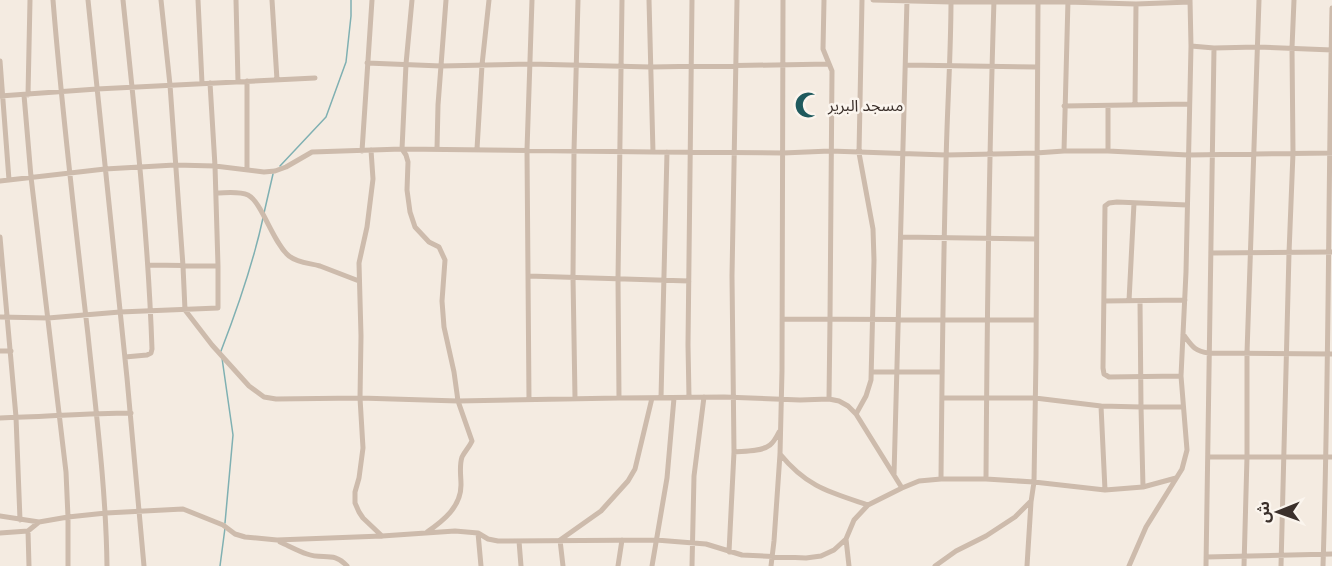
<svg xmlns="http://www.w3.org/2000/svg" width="1332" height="566" viewBox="0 0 1332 566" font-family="Mulish,'Noto Sans Arabic',sans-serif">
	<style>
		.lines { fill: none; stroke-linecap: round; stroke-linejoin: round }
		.stream { stroke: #7fb0b2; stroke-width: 1.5 }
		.minor { stroke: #cdbbac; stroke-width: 5 }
		.labels { text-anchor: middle; stroke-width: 5; stroke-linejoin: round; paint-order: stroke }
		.poi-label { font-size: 16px; fill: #3b302b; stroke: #fbf5ee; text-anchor: start }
	</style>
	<rect width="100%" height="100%" fill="#f4ebe1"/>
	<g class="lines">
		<path class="stream" d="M280 166 326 117 346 62 351 16V0
			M264 213 273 174
			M221 351C238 307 253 264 263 218
			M222 358 233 435 225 523
			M220 566 225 528"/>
		<path class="minor" d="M53 0C62 112 75 223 88 335 96 412 106 489 107 566
			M88 0 127 378 144 566
			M123 0C135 116 148 233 152 349L151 353 147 355 125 357
			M161 0 170 85 183 266 185 310 212 345 249 386 264 397 276 399 360 398 458 401 619 398 724 397 800 400 829 399 839 401 848 406 856 414 902 488
			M198 0 202 83
			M236 0 238 82
			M272 0 277 80
			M412 0 406 64 402 149 406 155 408 162 407 190 410 212 415 227 429 242 439 247 445 260 442 301 444 327 454 372 458 401 472 441C470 446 465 451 462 457 459 466 461 475 461 485 461 507 443 521 427 532
			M649 0 653 152
			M824 0 823 49 832 71 830 319 829 399
			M873 0 951 2H1067L1136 4 1190 2
			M1191 46 1214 48
			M0 61 9 180
			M367 63 441 66 530 64 651 67 829 64
			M906 65 1037 67
			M247 81V169
			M24 95 31 177 66 472 68 517V566
			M28 95 30 0
			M0 96 97 89 315 78
			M1135 105 1136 4
			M1064 106 1189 104
			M1108 106V151
			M437 149 438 105 446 0
			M477 149 482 65 489 0
			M371 150 373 179 367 227 359 263 361 336 360 398 363 448 359 478 355 492V503L359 512 363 518 382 536
			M362 151 372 0
			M1064 151 1068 0
			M0 181 105 169 175 165 215 166 264 172 275 171 286 167 312 152 402 149 653 152 783 153 830 151 946 155 1036 153 1064 151H1108L1188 155 1332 153
			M216 193C226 193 239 191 248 195 262 202 273 243 289 256 298 263 309 263 320 266 333 271 346 276 359 281
			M0 237 16 417 20 520
			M901 237 1036 239
			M1211 253 1332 252
			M148 265 218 266
			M528 276 689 281
			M1104 301 1185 300
			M1129 301 1134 203
			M1140 301 1141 407 1143 487
			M0 317 48 318 120 312 218 308V266L215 166 210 83
			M782 319 1036 320
			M1183 334C1192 346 1194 351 1209 353L1332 354
			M0 351H11
			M872 372H942
			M1181 376 1109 377 1104 374 1103 368 1105 206 1109 203 1117 202 1187 205
			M689 397 688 345 692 0
			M575 398 573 277 574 151 578 0
			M619 398 618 279 622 0
			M661 398 667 152
			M942 398H1035L1101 406
			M529 400 527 150 532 0
			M856 414 866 396 871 380 874 260 873 229 859 153 862 0
			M0 418C44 417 87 413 131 413
			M734 452C744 451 761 452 770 445 774 442 777 436 779 432
			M780 454C807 487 829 492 868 505
			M1208 457H1332
			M894 475 907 0
			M941 479C942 374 943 269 946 164 947 109 951 55 951 0
			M986 479C987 319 989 159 994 0
			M1105 490 1101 406 1141 407H1183
			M0 516 39 522
			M28 531 29 566
			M0 533 28 531 39 522 68 517 106 513 183 509 223 525 235 534 245 537 277 540 382 536 455 531 478 533 488 539 498 541 656 540 706 544 742 555 806 558 821 556 834 550 846 539 854 520 868 505 902 488 919 481 941 479H986L1034 482 1105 490 1143 487 1176 478
			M478 533 481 566
			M846 539 849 566
			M519 541 521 566
			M280 542C289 546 298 551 307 554 323 560 334 551 347 566
			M729 552 734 452 732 276 737 0
			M1206 557 1332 554
			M563 566 560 540 601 511 628 481 635 469 652 398
			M618 566 622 540
			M652 566 667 478 674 398
			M692 566 694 476 704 397
			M771 566 774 541 780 454 782 371 783 0
			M935 566 956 551 986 536 1015 517 1030 502
			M1027 566 1031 502 1034 482 1036 357 1038 0
			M1129 566 1146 527 1182 469 1187 450 1181 376 1186 272 1191 46 1190 0
			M1206 566 1214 48 1257 47 1332 50
			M1244 566 1247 457V353L1259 0
			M1281 566 1289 253 1293 153 1292 48 1294 0
			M1323 566C1329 380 1328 194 1332 8"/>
	</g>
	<defs>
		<g id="mosque-bare" transform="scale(2.07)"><path d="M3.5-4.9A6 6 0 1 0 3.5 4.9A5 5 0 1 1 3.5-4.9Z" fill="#1f5a5e" stroke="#fbf5ee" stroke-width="2.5" paint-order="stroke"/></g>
	</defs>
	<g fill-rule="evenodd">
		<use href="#mosque-bare" x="808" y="105"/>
	</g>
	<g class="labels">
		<g class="poi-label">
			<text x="828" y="111">مسجد البرير</text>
		</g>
	</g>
	<g transform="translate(1278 512) rotate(269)" stroke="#fbf5ee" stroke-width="4.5" paint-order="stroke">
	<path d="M0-4.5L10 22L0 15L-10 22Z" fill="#3b302b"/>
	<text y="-9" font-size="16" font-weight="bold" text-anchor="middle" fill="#3b302b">ش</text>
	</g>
</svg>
